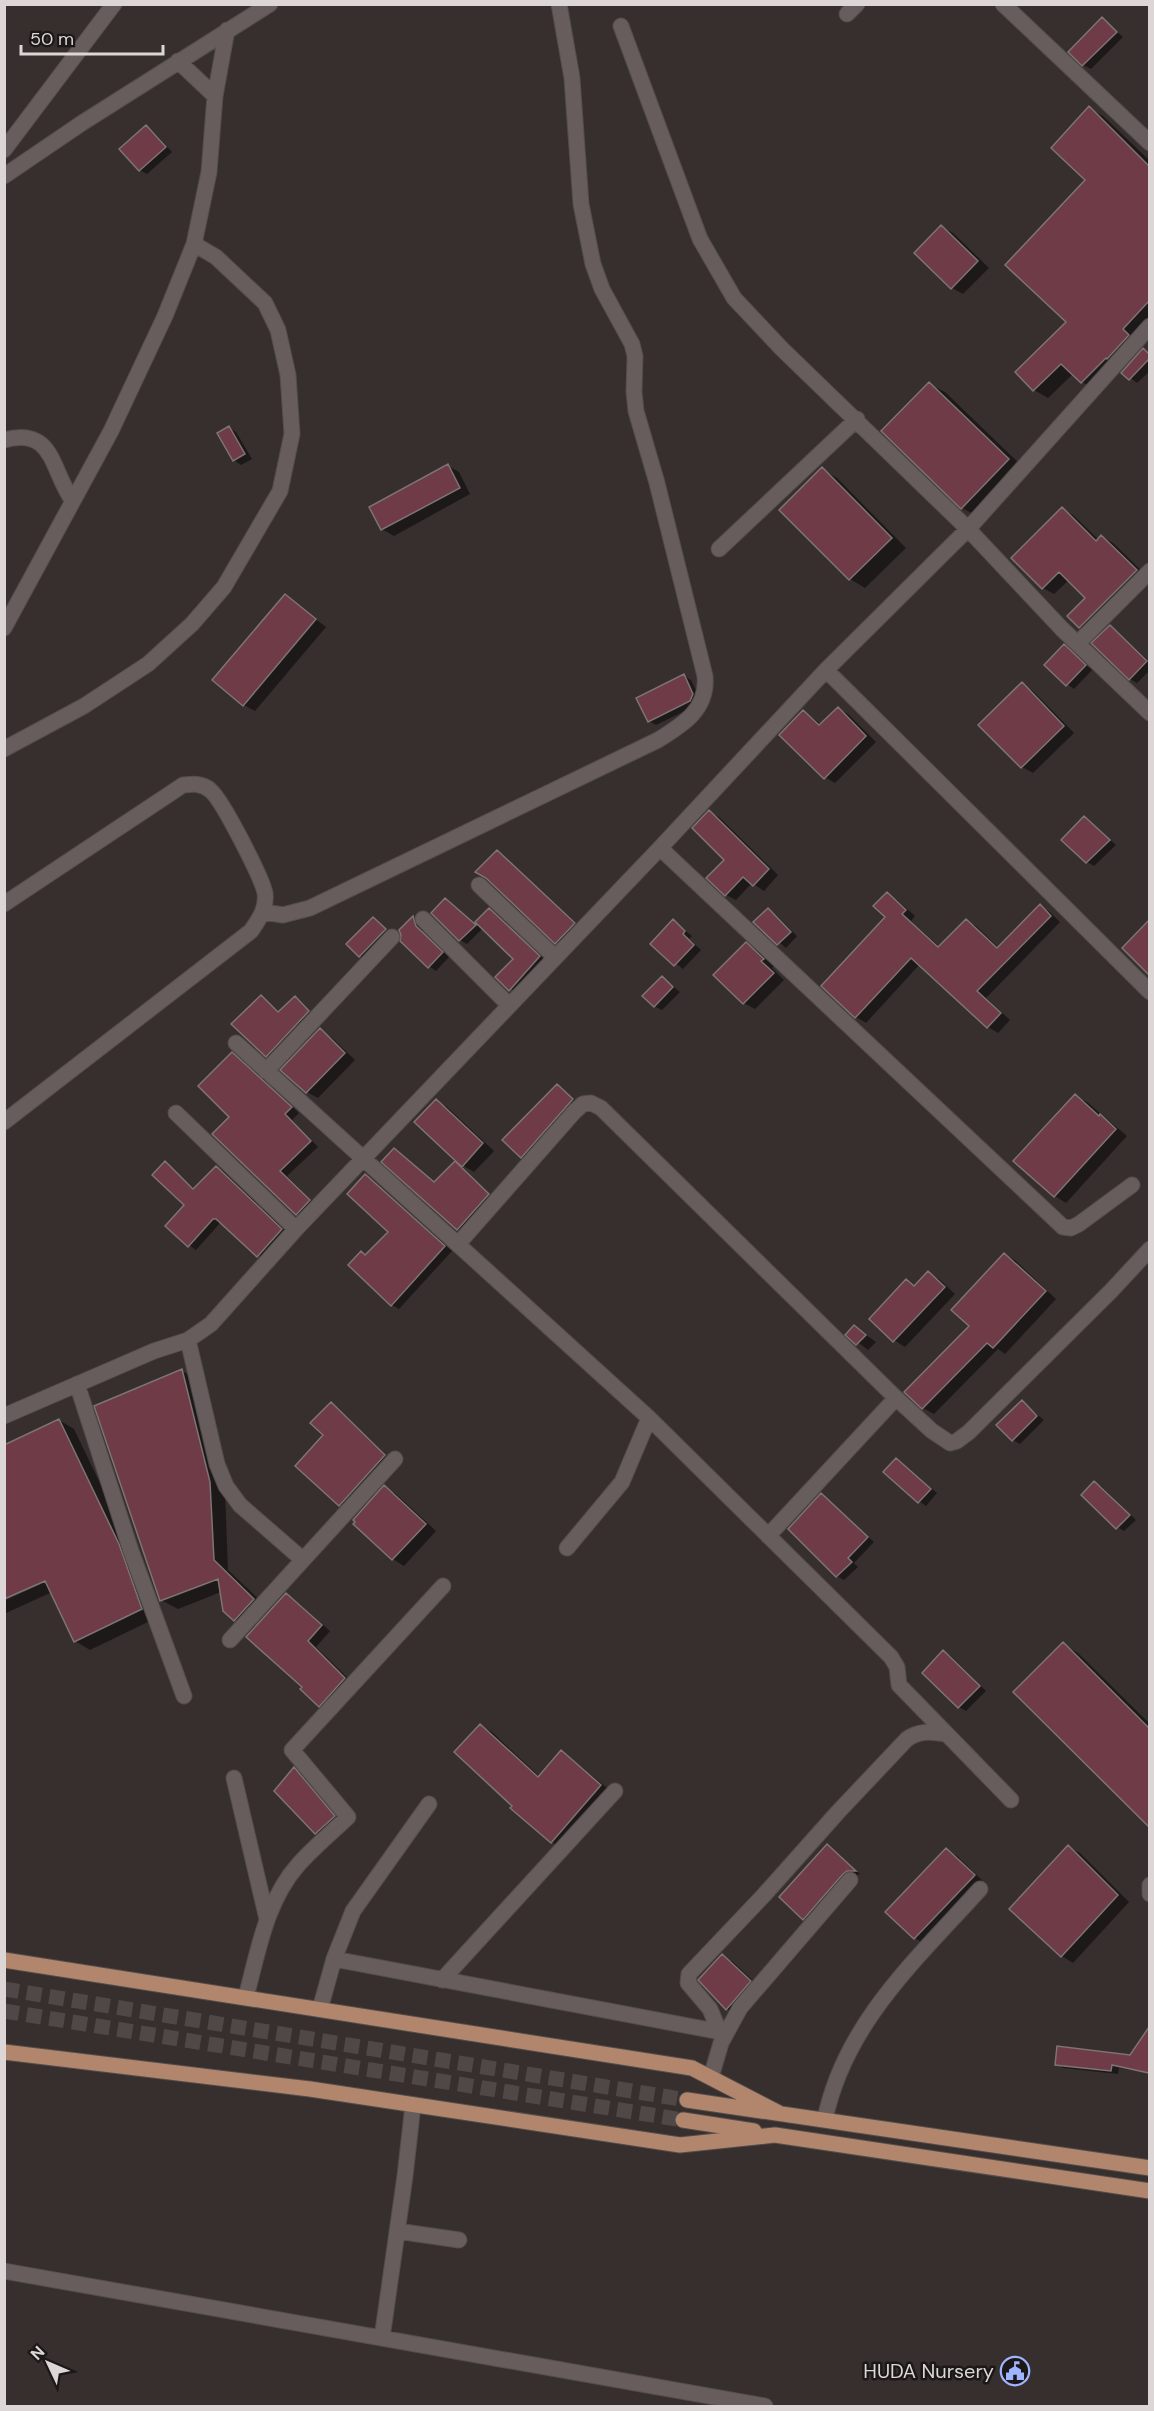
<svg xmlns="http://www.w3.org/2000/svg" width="1154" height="2411" viewBox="0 0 1154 2411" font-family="'DM Sans',sans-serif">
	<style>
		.shadow { fill: #0007 }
		.building { fill: #6e3b46; stroke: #7d7475; stroke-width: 1.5 }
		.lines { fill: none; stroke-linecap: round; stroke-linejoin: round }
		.major-tunnel { stroke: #4f4847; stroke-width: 15; stroke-dasharray: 15 8; stroke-linecap: butt }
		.minor-casing { stroke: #534d4c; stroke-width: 17 }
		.major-casing { stroke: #534d4c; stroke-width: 17 }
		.minor { stroke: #665d5c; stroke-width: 15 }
		.major { stroke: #b1866c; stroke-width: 15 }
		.labels { text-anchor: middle; stroke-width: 5; stroke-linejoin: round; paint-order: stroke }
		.poi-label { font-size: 20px; fill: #dcd7d6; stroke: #1b1817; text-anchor: end }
	</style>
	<rect width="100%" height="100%" fill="#362f2e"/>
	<path class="shadow" d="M1102 19 1123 37 1091 69 1083 65Z
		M1089 108 1103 116 1150 161V323L1096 390 1082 382 1073 374 1048 398 1034 390 1017 373 1068 322 1087 179Z
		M146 127 153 131 172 152 147 174 140 170Z
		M942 227 953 233 989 268 963 294 952 288Z
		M1143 350 1150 354V371L1137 383 1123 372Z
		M929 384 945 392 1024 468 977 516 962 508Z
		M229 428 236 432 252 459 241 465 234 460Z
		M448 466 459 472 470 494 394 536 382 529 371 507Z
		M822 469 837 478 906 548 865 588 850 579 781 510Z
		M1062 509 1073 515 1099 540 1102 537 1113 543 1148 577 1091 634 1080 627 1087 598 1069 580 1054 594 1043 588Z
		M285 596 326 627 255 711 244 705Z
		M1110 627 1117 631 1150 662V670L1137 683 1130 679Z
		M1064 646 1092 670 1074 689 1067 684Z
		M683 675 691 680 700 699 697 705 656 725 649 721Z
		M1022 684 1033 691 1074 733 1033 773 1022 767Z
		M838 709 848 714 876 742 835 783 825 777 804 711 822 725Z
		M709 812 719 817 778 875 764 891 752 883 736 900 726 895V860Z
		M1085 818 1116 845 1094 866 1087 862Z
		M497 852 506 858 583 929 565 948 556 942Z
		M887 894 897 900 915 916 911 921 940 947 966 921 976 926 999 948 1040 906 1050 912 1060 922 986 998 1010 1020 998 1033 988 1027 920 964 866 1023 856 1017 888 917Z
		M446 900 476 924 489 909 496 914 546 961 517 994 497 977 515 959 483 928 467 944 460 940 433 913Z
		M768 910 775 914 797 936 786 948 755 922Z
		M413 918 420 922 423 932 449 957 436 971 429 966Z
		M376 921 388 932 363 958 348 944Z
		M673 921 692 936 689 939 701 950 683 969 652 944Z
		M1150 922V973L1124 948Z
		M746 944 757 950 774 966 772 968 784 980 755 1009 744 1003Z
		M663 978 680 992 662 1010 654 1006Z
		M261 997 280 1012 295 998 315 1016 274 1060 267 1056Z
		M320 1030 331 1037 355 1060 318 1098 307 1092Z
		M232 1054 240 1059 299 1113 292 1120 318 1147 287 1176 317 1206 305 1219 297 1214 232 1117Z
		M557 1086 580 1104 529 1161 522 1156Z
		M1075 1096 1087 1102 1127 1136 1066 1203 1055 1196Z
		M436 1101 447 1107 494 1151 474 1172 462 1165Z
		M394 1149 435 1183 455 1163 495 1199 464 1233 457 1229Z
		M165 1163 195 1189 217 1167 224 1172 289 1234 265 1260 221 1222 196 1250 189 1245 186 1205Z
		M366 1176 452 1251 399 1309 392 1305 350 1265 367 1256 390 1232Z
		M1005 1254 1016 1261 1056 1299 1005 1354 998 1349 934 1414 923 1408 971 1326Z
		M928 1273 939 1279 955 1294 905 1347 894 1340 906 1281 916 1286Z
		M855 1327 876 1342 868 1350 847 1334Z
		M182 1371 196 1379 225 1491 228 1570 268 1608 249 1629 235 1620 221 1592 178 1609 163 1601 151 1574Z
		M1022 1402 1044 1420 1020 1444 1013 1440Z
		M331 1404 338 1408 391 1460 346 1509 340 1505 325 1435Z
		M59 1420 74 1429 134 1554 156 1618 90 1650 75 1641 52 1592 4 1614V1601L52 1579Z
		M896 1460 937 1493 926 1506 919 1501Z
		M1095 1483 1102 1487 1136 1520 1124 1531 1117 1527Z
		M384 1487 396 1494 436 1531 404 1566 393 1559 355 1524Z
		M821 1495 874 1542 854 1563 858 1567 844 1580 837 1576 790 1529Z
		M287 1595 295 1600 330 1631 316 1647 353 1683 328 1711 320 1705 304 1687Z
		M1063 1644 1078 1653 1150 1724V1825L1015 1692Z
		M944 1652 951 1656 986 1691 966 1711 959 1707 924 1673Z
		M481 1726 492 1732 540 1777 561 1752 572 1759 612 1792 563 1849 552 1842 513 1808 514 1806Z
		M294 1769 305 1775 345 1823 327 1839 316 1833Z
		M828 1846 860 1874 850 1877 811 1923 804 1919Z
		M1068 1847 1080 1853 1129 1902 1073 1963 1062 1956 1011 1909Z
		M946 1850 957 1856 985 1883 926 1945 915 1938 887 1912Z
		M722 1956 733 1962 761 1988 739 2015 727 2009 700 1980Z
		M1142 2040 1150 2042V2073L1119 2068 1118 2074 1063 2068 1056 2064 1131 2056Z"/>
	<path class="building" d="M1102 17 1117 32 1082 66 1068 52Z
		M1089 106 1149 166V301L1123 329 1129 335 1107 359 1106 358 1081 383 1061 364 1033 391 1015 372 1066 322 1005 265 1085 180 1051 148Z
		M146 125 166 147 139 171 119 149Z
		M941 225 978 261 951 289 914 253Z
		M1143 348 1149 354V359L1129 380 1121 373Z
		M929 382 1009 459 961 509 881 431Z
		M229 426 245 454 233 461 217 433Z
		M448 464 460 488 381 530 369 507Z
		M822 467 892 538 849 580 779 510Z
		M1062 507 1096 541 1101 535 1137 570 1079 628 1067 616 1085 598 1059 572 1042 589 1011 558Z
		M285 594 316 619 243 706 212 680Z
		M1110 625 1147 661 1129 680 1091 643Z
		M1064 644 1086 665 1066 686 1044 665Z
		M684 674 693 694 690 701 648 722 636 698Z
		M1022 682 1064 726 1021 768 978 725Z
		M838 707 866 736 824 779 779 735 803 710 819 725Z
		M709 810 769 869 753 886 743 877 725 896 706 878 724 860 692 828Z
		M1084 816 1110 840 1086 863 1061 840Z
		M497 850 575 923 555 944 486 878 475 872Z
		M887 892 906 910 902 914 938 947 966 919 997 948 1040 904 1051 916 977 991 1001 1013 987 1028 911 958 855 1018 821 986 885 917 873 906Z
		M445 898 476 925 459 941 431 913Z
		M489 908 540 956 509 991 495 977 513 959 475 922Z
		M768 908 791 932 777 945 753 922Z
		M413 916 416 926 443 952 428 968 400 941 401 935 399 930Z
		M373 917 386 929 359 957 346 944Z
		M673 919 685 931 683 934 694 945 674 966 650 944Z
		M1149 920V975L1122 948Z
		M746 942 764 959 761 961 774 973 743 1004 713 975Z
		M662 976 673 987 654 1007 642 996Z
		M261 995 278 1012 295 996 309 1011 266 1057 231 1024Z
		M320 1028 345 1053 306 1093 280 1070Z
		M232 1052 292 1107 285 1114 311 1141 280 1171 310 1200 296 1215 212 1134 229 1117 198 1086Z
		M557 1084 573 1099 521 1158 502 1140Z
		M1075 1094 1099 1116 1100 1114 1116 1129 1054 1197 1013 1161Z
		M436 1099 483 1143 462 1167 414 1122Z
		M394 1148 434 1182 455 1161 489 1194 457 1230 381 1162Z
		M165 1161 193 1189 216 1166 282 1229 257 1257 216 1219H213L188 1247 165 1226 184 1205 152 1175Z
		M365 1174 445 1246 391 1306 348 1265 361 1251 365 1255 388 1232 347 1194Z
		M1004 1253 1046 1291 993 1348 987 1343 922 1409 904 1392 969 1326 951 1310Z
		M928 1271 945 1287 893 1342 869 1319 906 1279 914 1286Z
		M854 1325 866 1335 856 1345 845 1335Z
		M182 1369 210 1482 214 1560 254 1599 234 1621 223 1611 218 1579 160 1601 94 1406Z
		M1022 1400 1037 1416 1012 1441 996 1425Z
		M331 1402 385 1455 339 1506 295 1466 323 1435 310 1423Z
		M59 1419 119 1544 142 1609 74 1642 45 1581 4 1599V1445Z
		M896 1458 931 1489 918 1503 883 1472Z
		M1094 1481 1130 1515 1116 1529 1081 1495Z
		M384 1485 426 1524 392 1560 353 1524 355 1522 353 1520Z
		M821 1493 868 1537 848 1558 852 1562 836 1577 788 1529Z
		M286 1593 322 1625 308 1641 345 1678 319 1707 300 1689 302 1687 246 1637Z
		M1063 1642 1149 1728V1827L1013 1692Z
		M943 1650 980 1686 958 1708 922 1673Z
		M480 1724 538 1777 561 1750 601 1785 551 1843 510 1808 512 1806 454 1752Z
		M294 1767 335 1816 315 1834 274 1791Z
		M827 1844 856 1871H847L843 1874 803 1920 779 1897Z
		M1068 1845 1118 1895 1061 1957 1009 1909Z
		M946 1848 975 1875 914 1939 885 1912Z
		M722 1954 751 1981 726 2010 698 1980Z
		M1149 2027V2073L1112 2065 1111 2071 1055 2065 1057 2046 1130 2055Z"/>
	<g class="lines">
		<path class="major-tunnel" d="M4 1989 687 2100
			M4 2011 683 2120"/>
		<g class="minor-casing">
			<path id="minor" d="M1003 4 1150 143
				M847 14 857 4
				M621 26 700 239 734 298 781 348 968 529 1062 629 1150 713
				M178 61 215 96
				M4 150 114 4
				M4 176 82 123 270 4
				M4 440C55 426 51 472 73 501
				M719 549 857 419
				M4 628 111 431 165 316 194 244 209 172 215 96 227 30
				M1078 643 1150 571
				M826 670 1150 992
				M4 749 84 706 148 664 192 624 224 587 280 491 292 434 288 375 278 330 265 303 216 257 194 244
				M660 848 1063 1227 1071 1228 1079 1224 1132 1185
				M479 885 555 957
				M4 904 183 785C193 784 202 783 210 790 222 799 262 878 265 893 267 909 259 919 251 931L4 1122
				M264 912 283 915 310 908 658 740C684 724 708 709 705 676L657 483 636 411 634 392 635 356 632 344 602 289 593 264 581 204 572 78 559 4
				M423 919 509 1005
				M236 1043 649 1418 891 1657 897 1667 899 1685 1011 1800
				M266 1071 392 937
				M176 1113 296 1229
				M458 1244 575 1111 583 1104 591 1103 601 1108 896 1398 932 1431 950 1443 957 1441 969 1432 1111 1291 1150 1249
				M188 1340 217 1464 226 1486 240 1505 302 1559
				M77 1384 131 1551 184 1696
				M4 1416 154 1351 188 1340 211 1324 296 1229 660 848 826 670 968 529 1150 326
				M768 1536 896 1398
				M567 1548 622 1482 649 1418
				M230 1640 395 1459
				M234 1778 267 1919
				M1150 1885V1894
				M334 1959 726 2033
				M442 1980 615 1791
				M246 1997C258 1952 266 1901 298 1865 313 1848 331 1833 348 1817L292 1750 443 1586
				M320 2009 334 1959 353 1911 429 1804
				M719 2031 710 2009 688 1983 689 1974 764 1895 838 1812 907 1739C920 1730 930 1732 946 1734
				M711 2077 721 2043 740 2008 850 1880
				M825 2119C845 2023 917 1959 980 1889
				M397 2231 459 2240
				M4 2271 765 2406
				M382 2338 405 2176 413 2105"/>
		</g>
		<g class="major-casing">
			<path id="major" d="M4 1960 692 2068 779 2113
				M4 2052 310 2089 680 2145 775 2135 1150 2191
				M687 2100 1150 2168
				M683 2120 754 2131"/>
		</g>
		<use href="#minor" class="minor"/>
		<use href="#major" class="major"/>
	</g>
	<defs>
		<g id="civic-ring" transform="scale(1.5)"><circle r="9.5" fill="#1b1817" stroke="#a0b3fd" stroke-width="1.5"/><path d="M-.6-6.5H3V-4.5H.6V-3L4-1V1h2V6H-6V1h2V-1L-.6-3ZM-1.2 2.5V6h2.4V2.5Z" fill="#a0b3fd"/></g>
	</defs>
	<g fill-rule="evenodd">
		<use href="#civic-ring" x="1015" y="2371"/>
	</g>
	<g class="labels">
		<g class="poi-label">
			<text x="994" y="2378">HUDA Nursery</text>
		</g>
	</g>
	<rect width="1154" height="2411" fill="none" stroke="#dcd7d6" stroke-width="12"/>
	<g transform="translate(48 2363) rotate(314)" stroke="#1b1817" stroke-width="4.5" paint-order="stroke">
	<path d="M0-4.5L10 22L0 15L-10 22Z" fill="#dcd7d6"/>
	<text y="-9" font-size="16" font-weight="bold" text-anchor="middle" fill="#dcd7d6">N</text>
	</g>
	<path d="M21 45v9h142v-9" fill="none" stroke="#dcd7d6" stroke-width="3"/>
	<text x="30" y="45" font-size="18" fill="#dcd7d6" stroke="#1b1817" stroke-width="4.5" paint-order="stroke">50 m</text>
</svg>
